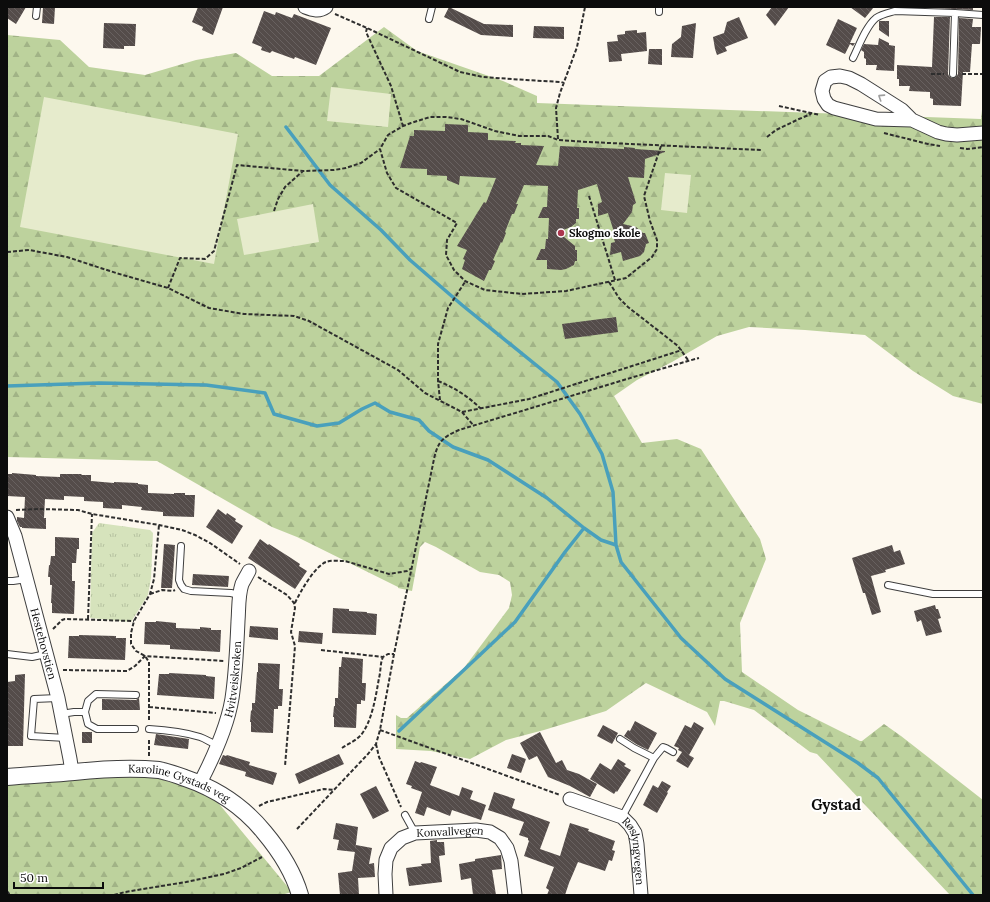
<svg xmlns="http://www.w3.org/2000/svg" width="990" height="902" viewBox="0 0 990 902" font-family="Lora,serif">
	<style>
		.grass { fill: url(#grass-tufts) }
		.forest { fill: url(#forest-firs) }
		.pitch { fill: #e6ebcc }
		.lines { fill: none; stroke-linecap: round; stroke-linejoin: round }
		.stream { stroke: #49a0bc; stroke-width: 3.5 }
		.building { fill: url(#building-back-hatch) }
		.service-casing { stroke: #3f3f3f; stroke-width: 8 }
		.minor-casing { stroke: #3f3f3f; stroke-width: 15 }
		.tertiary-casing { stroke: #3f3f3f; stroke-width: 18 }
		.path { stroke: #2e2e2e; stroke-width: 2; stroke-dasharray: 4 2; stroke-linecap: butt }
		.service { stroke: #fff; stroke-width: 6 }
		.minor { stroke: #fff; stroke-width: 13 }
		.tertiary { stroke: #fff; stroke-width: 16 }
		.oneway { stroke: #9e9e9e }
		.poi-dot { fill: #ab364e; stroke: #fff; stroke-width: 1.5 }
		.labels { text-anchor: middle; stroke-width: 4; stroke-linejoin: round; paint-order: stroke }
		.poi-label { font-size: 11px; font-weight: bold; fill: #0c0c0c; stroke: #fff; text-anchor: start }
		.street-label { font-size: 11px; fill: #0c0c0c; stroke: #fff }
		.district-label { font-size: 15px; font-weight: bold; fill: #0c0c0c; stroke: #fff }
	</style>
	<defs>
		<pattern id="grass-tufts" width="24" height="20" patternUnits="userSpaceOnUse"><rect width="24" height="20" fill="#d6e3bc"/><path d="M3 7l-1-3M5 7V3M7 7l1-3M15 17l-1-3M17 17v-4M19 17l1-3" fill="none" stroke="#b6c2a0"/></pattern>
		<pattern id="forest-firs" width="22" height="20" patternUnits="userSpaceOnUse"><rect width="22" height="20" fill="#bdd29d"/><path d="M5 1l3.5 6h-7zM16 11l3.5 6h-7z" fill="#a1b386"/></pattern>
		<pattern id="building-back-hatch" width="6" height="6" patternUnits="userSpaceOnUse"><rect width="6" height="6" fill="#544c4a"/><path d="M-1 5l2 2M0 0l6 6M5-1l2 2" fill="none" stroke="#686160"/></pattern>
	</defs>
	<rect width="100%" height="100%" fill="#fdf8ee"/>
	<path class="grass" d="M99 523 150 530 153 533 151 578 148 595 131 622 90 618 92 533Z"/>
	<path class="forest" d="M384 27 417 51 503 81 537 96V103L981 119 983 100V404L953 396 913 371 865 335 805 330 749 327 717 336 672 362 637 380 614 396 642 443 677 439 701 449 760 539 766 559 740 623 742 672 798 710 860 741H862L884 724 901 736 983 800V895H950L817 754 810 752 754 710 724 701H720L715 726 707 712 646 683 606 711 544 730 506 740 470 759 431 751 396 749V715L401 718H407L464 668 509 608 512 595 510 582 499 575 480 572 436 547 425 542 420 547 412 591 398 588V587L297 537 272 527 157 461 7 457V35L60 40 89 67 145 75 196 60 236 53 272 76H319Z
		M120 768 210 793 292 892 281 895H10L7 890V775Z"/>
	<path class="pitch" d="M331 87 391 94 388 127 327 121Z
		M44 97 238 134 214 264 20 227Z
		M665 173 691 175 687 213 661 210Z
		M313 204 319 242 244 255 237 219Z"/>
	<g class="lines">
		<path class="stream" d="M286 127 330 185 381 230 410 260 462 305 557 382 580 414 602 454 613 492 616 545 621 562 681 638 725 679 858 763 878 778 973 895
			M7 386 99 383 206 385 265 393 274 414 317 426 339 423 362 409 375 403 390 412 419 420 429 431 453 447 488 460 547 498 584 528 601 540 616 545
			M399 731 515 622 565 552 584 528"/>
	</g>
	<path class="building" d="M7 7H26L16 24 7 18Z
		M43 7H55L54 24 42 23Z
		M198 7H223L213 35 202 30 203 27 192 22Z
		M449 7 484 24 513 25V37L481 35 444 17Z
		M772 7H789L775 26 766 15Z
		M850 7H874L865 18Z
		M934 7H973V10L934 8Z
		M264 11 275 15 276 12 292 18 294 14 331 28 316 65 295 57 294 59 272 51 270 53 261 50 262 47 252 43Z
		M739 17 748 38 725 47 727 51 717 55 715 49 713 37 724 33 727 22Z
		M934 17H950L948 74 949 76 952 78H955L958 74 959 18 973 19 972 27H981L980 44H972L970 72H963L961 106 933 105V99L930 98V92L909 91 910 86H899V79H897V65L932 67Z
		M838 19 857 28 850 43H855L853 46 850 44 845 54 826 45Z
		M879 21H889V37L879 30Z
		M104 23 136 24 135 46H124V49L103 48Z
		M696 23 693 58 671 57 672 44 681 37 682 26Z
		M534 26 564 27V39L533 38Z
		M637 30V33L646 32 647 51 621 54 622 61 609 62 607 42 618 41 617 35 625 34V31Z
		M879 38 889 43V45L895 46 894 71 876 70 877 65H866V59L864 58V52L861 50 864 44 878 45Z
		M649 49H662V65L648 64Z
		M445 124 468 125V132L488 133V140L516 141 515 143H521V145L544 146 536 165 558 166 560 146 624 149V147L635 148V149L665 151V152L645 159 644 178 628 177 636 203 633 205 632 212 623 224 636 227 643 233H645L649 243 646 244 644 252 640 256 623 261 621 252 610 255 611 243 615 242 612 233 614 232 608 213 598 216V204L602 202 597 184 578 190 577 208H579V219H576V223L571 227 558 232 575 246V250H577V261H575L574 265 566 269 561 270 547 269V260H536L541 249H545L546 239H548L549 218H538L543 207H547L548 186 524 185 516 204H518L514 214H512L505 232 506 233 502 243 501 242 493 260 495 261 491 270H489L484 281 462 269 465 260 463 259 467 250 457 246 484 202 486 203 496 178 460 176 459 185 447 180V176L427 175V169L400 168 410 136H414V130L445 131Z
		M616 317 618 332 565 339 562 324Z
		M12 473 36 475V476L60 477V474H82L81 475H91V481L114 483V482L138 483V484L148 485V493L174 494V493H185V495H195L194 517 163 516V512L141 510 142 507 122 505V509L103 508V502L84 501V497L64 496V500L45 499 44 518H46V529L22 528V527H20L17 521V517L24 518 25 497 7 496V474H12Z
		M218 509 226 515 227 513 236 519 235 521 243 526 232 544 206 527Z
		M55 537 79 538V549H77L76 563H72V581H75L74 614 52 613V603H51L52 585H50V577H48L49 565H50L51 556H55Z
		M260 539 268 545 269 544 291 558 300 564 299 566 307 571 295 589 248 558Z
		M164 544 175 545 172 588H161Z
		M892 545 894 552 900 550 905 564 885 570 886 572 871 576 881 612 872 615 865 593H863L852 558Z
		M193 574 229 576 228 587 192 585Z
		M935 605 936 609H938L941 618 938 619 942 632 926 636 921 620 917 622 914 611Z
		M333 608 349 609V611L367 612V613L377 614 376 635 332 633Z
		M156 621 176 623V628L200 629V627L211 628V630H221L220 652 170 649V645L144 644 145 622H156Z
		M250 626 278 628V640L249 637Z
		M299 631 323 633 322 644 298 642Z
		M79 635 116 636V638H126L125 660 68 658 69 636H79Z
		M342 657 363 659 362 683H366L365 701 361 700V704H357L356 728 334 727V717H333L334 706H335V698H338L339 667H341Z
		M258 663 280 664 279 689H283L282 706H278V709H274L273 733 251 732V722H250L251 710 252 711V703H255L257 672H258Z
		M169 673 206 675V676L215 677 214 699 157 695 159 674H169Z
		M25 674 23 746H7V682L15 681V675Z
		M139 698 140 710H102V699L136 700Z
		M635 721 657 733 648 750 636 744 624 736 628 730 630 731Z
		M694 722 704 728 689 755 694 758 688 768 676 761 682 752 678 750 679 748 674 746 685 725 691 728Z
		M603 725 618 733 612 744 597 736Z
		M82 732H92V743H82Z
		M540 732 556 763 562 760 567 770 579 774 597 784 590 797 570 786 548 777 537 756 529 760 520 743Z
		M156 734 189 739 188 749 154 745Z
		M339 754 344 764 299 784 295 774Z
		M512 754 526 759 521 773 507 768Z
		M223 755 226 756 227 755 250 762 249 765 277 773 273 785 245 776 246 772 219 764Z
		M618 759 626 764 624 766 631 770 617 792 616 791 614 794 590 779 600 763 611 770Z
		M415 761 420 763 421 762 437 767 430 785 459 796 462 787 473 791 470 799 486 805 481 820 452 810 450 816 427 807 424 816 415 813 422 792 411 788 412 786 406 784Z
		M662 781 671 786 667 792 668 793 657 813 643 805 653 785 658 788Z
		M376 786 389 811 373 819 360 794Z
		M494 792 515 799 512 808 550 822 540 849 560 856 570 823 589 829 588 831 615 841 612 850 615 851 612 861 609 860 605 871 578 862 569 883 565 895H547L549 890 546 888 554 867 524 856 529 841 528 840V838L519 835 524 822 488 810Z
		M336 823 358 827 355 852 337 850 339 840 333 839Z
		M437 840V842H444L445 855 439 856 442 882 409 886 406 868 422 866 421 864 431 863 430 841Z
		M356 845 372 848 369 864 374 863 375 877 358 878 359 895H340L338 873 352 871Z
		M501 855 502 869 492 870 496 895H473L471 878 461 880 459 864 475 861V859Z"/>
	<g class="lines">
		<g class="service-casing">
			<path id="service" d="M659 12V7
				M36 16 37 7
				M429 19 432 7
				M853 58C859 46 866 26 876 18 882 14 888 13 895 11L955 13 983 15
				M953 74 955 13
				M181 546 179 580 181 585 184 589 191 591 231 593 239 595
				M7 581H13L27 579
				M888 585 933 594H983
				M7 654 32 657 46 654
				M58 698 34 699 31 736 66 738
				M61 714 74 712H85
				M135 729H97L88 724 85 712 88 701 96 694 136 695
				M149 729C166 730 184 732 200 737 206 739 211 743 217 745
				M620 739 634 748 654 758
				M405 815 415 833
				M622 817 654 758 663 747 666 748 673 752"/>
		</g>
		<g class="minor-casing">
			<g id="minor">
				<path d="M305 7C313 10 319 12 326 7"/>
				<path d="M912 120 876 119 834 108 828 105 824 99 822 91 825 81 831 77 840 76 849 78 861 84 902 110 912 120 938 132 946 134 957 135 983 133"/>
				<path id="s1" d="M7 517 15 536 58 698 70 759 72 772"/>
				<path id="s2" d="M200 783C214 756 230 722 233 691 236 668 237 644 238 621 239 609 238 596 242 584 244 580 247 575 249 571"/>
				<path id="s3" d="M570 799 622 817 630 825 635 833 637 844 641 895"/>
				<path id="s4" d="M386 895 385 874 386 860 391 848 402 838 415 833 476 830 490 832 500 838 507 848 511 861 515 895"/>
			</g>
		</g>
		<g class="tertiary-casing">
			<g id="tertiary">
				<path id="s5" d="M7 777C29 775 52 774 74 772 102 769 130 767 159 770 168 772 177 775 185 778 217 789 243 806 264 832 280 851 293 871 300 895"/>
			</g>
		</g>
		<path class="path" d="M335 14 367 28 460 72 483 77 526 80 561 82 564 83
			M367 28 366 32 391 86 403 126
			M931 74H944
			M962 74H983
			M779 106 820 115
			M884 133 928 144 940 146
			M767 137 776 130 799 119 811 114
			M558 139 556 108 560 93 577 47 585 7
			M661 146 644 196 650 221 657 240V249L652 257 626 278 566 291 522 294 485 290 465 281 454 270 446 255 447 240 457 223 396 188 387 173 380 149 388 135 403 126 411 123 430 117H446L461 119 495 131 519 136H548L558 140 588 142 761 150
			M960 148 967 149 983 147
			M589 196 615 280
			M274 211 278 199 285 187 303 171
			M7 252 29 250 67 257 116 273 168 288 209 308 244 314 294 316 309 321 398 370 425 393 462 412 474 426
			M609 282 619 298 628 307 678 346 688 360
			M168 288 180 258 205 259 214 251 237 165 303 171 334 170 346 168 361 163 380 149
			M438 381C453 387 468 396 480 408
			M440 400 438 381V344L448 308 465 282
			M462 412 529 399 682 350
			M16 510 38 509 78 510 92 514 159 525 182 530 195 535 210 543 240 564
			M258 577 287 595 294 603 295 608 291 632 295 646 285 766
			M150 594 162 590 173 591 175 590
			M295 603C300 592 315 566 326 562 331 560 339 561 345 561L389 574 407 571 412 568
			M88 619 92 514
			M53 629 62 620 65 619 134 621
			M321 650 383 657 388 654H394
			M63 670 127 671 135 666 145 656 225 661
			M149 707 216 713
			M149 720V662L145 656 136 651 131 644V633L134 621 150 594 154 579 159 525
			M380 730 560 795
			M376 744 379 757 401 807
			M342 748C348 744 355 741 360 736 372 723 376 695 379 678 381 671 380 663 383 657
			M149 756V738
			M259 806 267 802 324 789 334 790
			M297 829 368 754 376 744 380 730 394 654 434 459C438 441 443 437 459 430L627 379 688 361 699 358
			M7 891 10 895
			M114 895 125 892 186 882 224 874 241 868 262 857"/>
		<use href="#service" class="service"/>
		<use href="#minor" class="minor"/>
		<use href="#tertiary" class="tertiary"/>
	</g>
	<defs><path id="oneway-chevron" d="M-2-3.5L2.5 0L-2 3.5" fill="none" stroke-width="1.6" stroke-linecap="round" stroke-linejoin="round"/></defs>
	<use class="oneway" href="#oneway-chevron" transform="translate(881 97) rotate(-147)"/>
	<circle class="poi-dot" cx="561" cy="233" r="4"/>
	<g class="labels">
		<g class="poi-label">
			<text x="569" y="237">Skogmo skole</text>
		</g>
		<g class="street-label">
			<text dy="4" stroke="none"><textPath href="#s1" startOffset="132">Hestehovstien</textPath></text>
			<text dy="4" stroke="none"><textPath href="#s2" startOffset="110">Hvitveiskroken</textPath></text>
			<text dy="4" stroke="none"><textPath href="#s5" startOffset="175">Karoline Gystads veg</textPath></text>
			<text dy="4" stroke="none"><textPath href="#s4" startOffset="112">Konvallvegen</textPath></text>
			<text dy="4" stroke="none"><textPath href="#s3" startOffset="93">Røslyngvegen</textPath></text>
		</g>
		<g class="district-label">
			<text x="836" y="810">Gystad</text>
		</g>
	</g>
	<rect width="990" height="902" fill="none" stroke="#0c0c0c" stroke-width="16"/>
	<path d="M14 882v6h89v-6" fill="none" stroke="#0c0c0c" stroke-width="2"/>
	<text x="20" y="882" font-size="12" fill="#0c0c0c" stroke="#ffffff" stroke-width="3" paint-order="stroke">50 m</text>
</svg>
